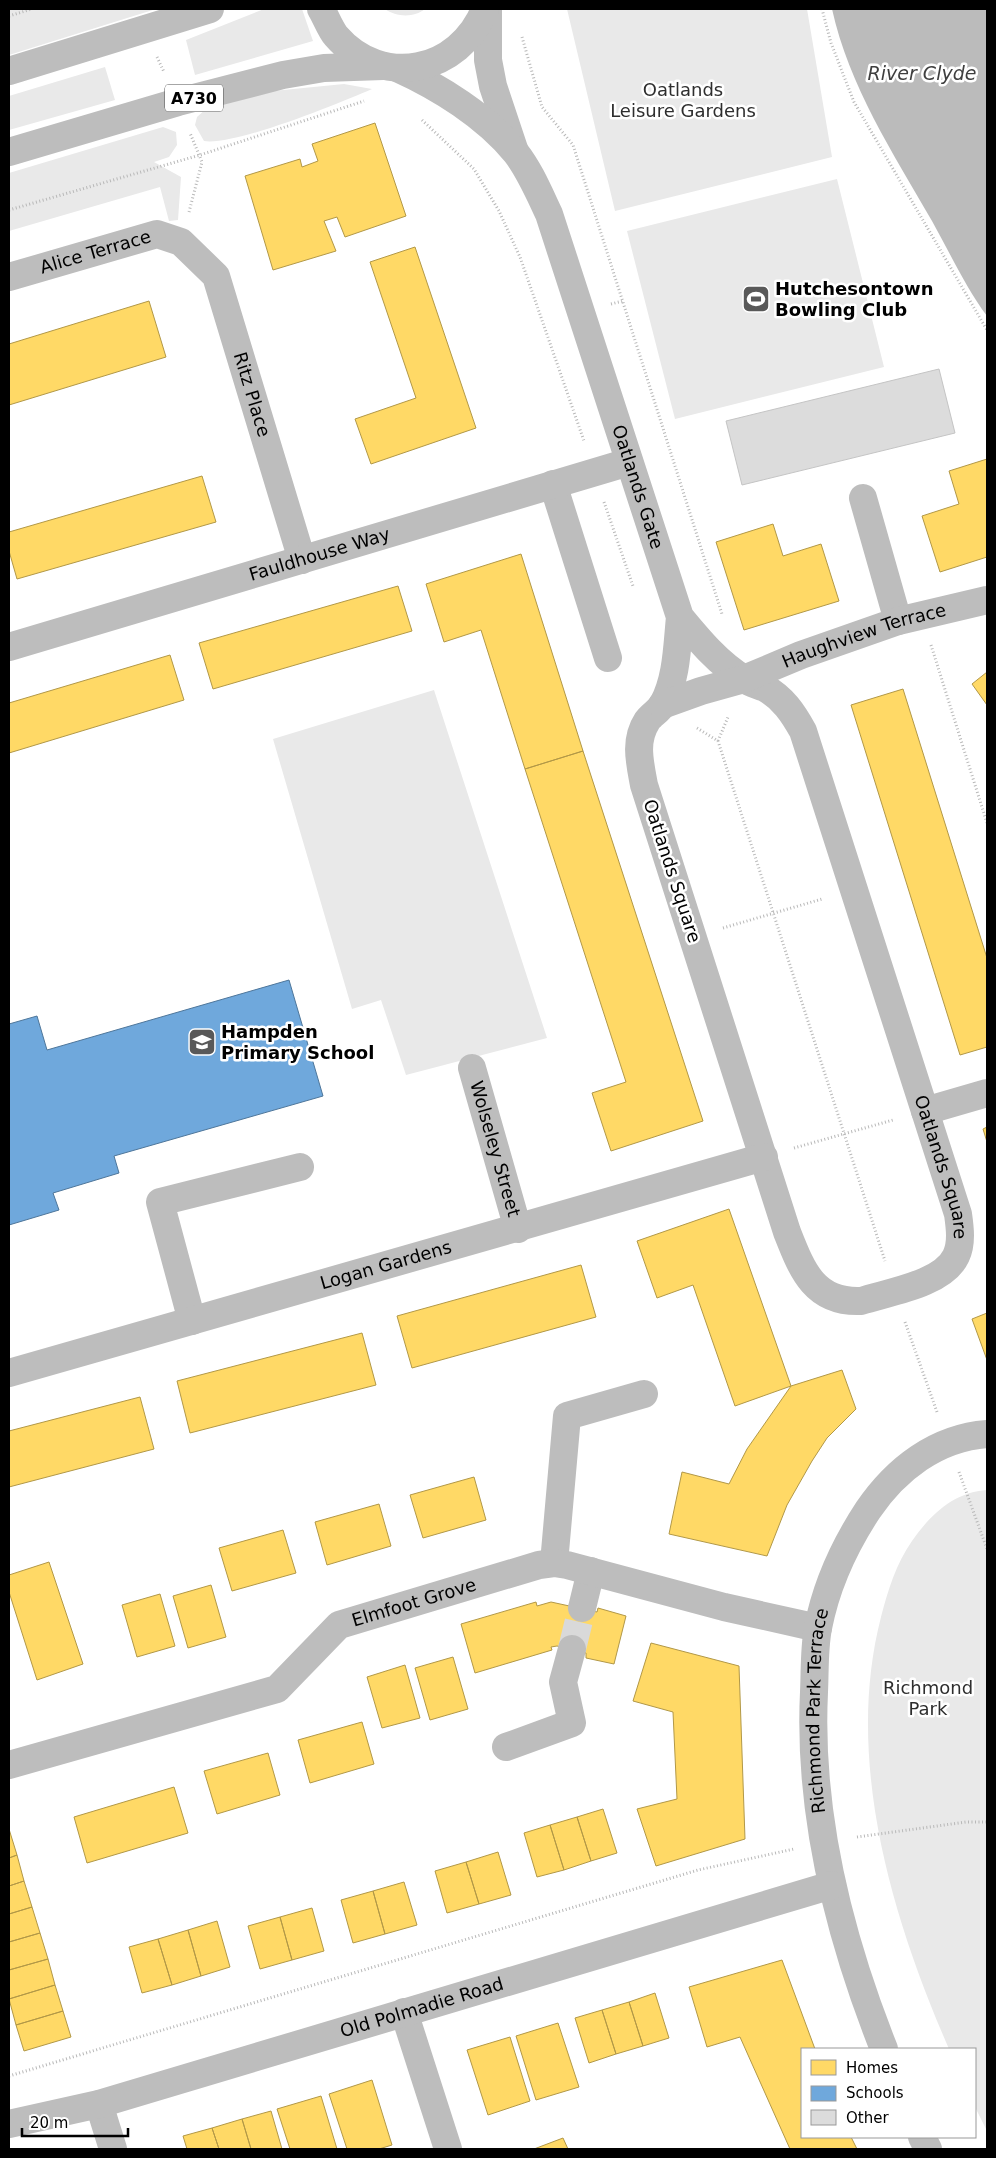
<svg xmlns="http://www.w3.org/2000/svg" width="996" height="2158" viewBox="0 0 996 2158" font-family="'DejaVu Sans',sans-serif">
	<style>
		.green { fill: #e9e9e9 }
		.water { fill: #bbb }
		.homes { fill: #ffd966; stroke: #b29847 }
		.schools { fill: #6fa8dc; stroke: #4e769a }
		.building { fill: #dcdcdc; stroke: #c4c4c4 }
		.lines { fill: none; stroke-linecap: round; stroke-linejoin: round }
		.minor-tunnel { stroke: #d9d9d9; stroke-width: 28; stroke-dasharray: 28 14; stroke-linecap: butt }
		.path { stroke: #b8b8b8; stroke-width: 3; stroke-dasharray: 1 2.5; stroke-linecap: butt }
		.minor { stroke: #bdbdbd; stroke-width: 28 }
		.major { stroke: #bdbdbd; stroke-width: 28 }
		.labels { text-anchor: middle; stroke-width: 5; stroke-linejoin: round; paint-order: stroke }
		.shield { fill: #fff; stroke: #4c4c4c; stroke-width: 1 }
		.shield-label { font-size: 16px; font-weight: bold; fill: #000 }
		.park-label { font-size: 18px; fill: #2e2e2e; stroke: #fff }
		.street-label { font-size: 18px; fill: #000; stroke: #fff }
		.poi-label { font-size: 18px; font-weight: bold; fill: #000; stroke: #fff; text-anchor: start }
		.water-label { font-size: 19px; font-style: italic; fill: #3f3f3f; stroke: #fff }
	</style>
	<rect width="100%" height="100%" fill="#fff"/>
	<path class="green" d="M9 9H156L9 55Z
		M264 9H302L313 41 195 75 186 40Z
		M385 9H425C414 18 396 17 385 9Z
		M567 9H807L832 157 615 211Z
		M105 67 115 100 9 130V96Z
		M344 84 372 89C340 103 235 146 204 141L195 125 197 117 206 109 273 91Z
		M163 127 176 132 177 145 169 157 154 162 181 177 178 220 169 221 160 187 9 231V173Z
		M837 179 884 367 675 419 627 231Z
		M434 690 547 1038 406 1075 381 1000 352 1009 273 739Z
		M987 1490V2131L975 2107V2049H949C892 1918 844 1760 881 1617 888 1590 896 1564 912 1541 930 1515 954 1492 987 1490Z"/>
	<path class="water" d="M832 9H987V316C966 288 950 253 932 221 893 153 849 86 832 9Z"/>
	<path class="homes" d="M375 123 406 216 345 237 337 217 324 221 336 251 273 270 245 176 300 159 302 167 318 161 312 144Z
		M415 247 476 428 371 464 355 419 416 398 370 262Z
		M149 301 166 357 9 405V344Z
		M987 459V557L940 572 922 516 959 504 949 471Z
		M202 476 216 522 17 579 9 551V532Z
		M773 524 783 556 821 544 839 601 744 630 716 542Z
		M521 554 583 751 525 769 481 630 444 642 426 584Z
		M398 586 412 631 213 689 199 643Z
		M170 655 184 700 9 753V703Z
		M987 672V705L972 684Z
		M903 689 987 958V1047L960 1055 851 705Z
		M583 751 703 1121 611 1151 592 1093 626 1082 525 769Z
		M987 1127V1142L983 1129Z
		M729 1209 791 1386 735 1406 693 1285 657 1298 637 1241Z
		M581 1265 596 1317 412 1368 397 1316Z
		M987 1313V1360L972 1319Z
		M362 1333 376 1385 190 1433 177 1381Z
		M842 1370 856 1409 827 1438 812 1461 787 1505 767 1556 669 1534 682 1472 729 1484 747 1449 791 1386Z
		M140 1397 154 1449 9 1487V1431Z
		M474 1477 486 1520 423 1538 410 1495Z
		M379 1504 391 1546 327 1565 315 1522Z
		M283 1530 296 1573 232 1591 219 1548Z
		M49 1562 83 1664 37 1680 9 1592V1575Z
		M211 1585 226 1637 188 1648 173 1596Z
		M160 1594 175 1646 137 1657 122 1605Z
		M536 1602 537 1606 551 1602 597 1612 598 1608 626 1616 614 1664 586 1658V1653L557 1646 551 1647 552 1650 475 1673 461 1624Z
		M651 1643 739 1666 745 1839 656 1866 637 1809 677 1799 673 1712 633 1701Z
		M453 1657 468 1709 430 1720 415 1668Z
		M405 1665 420 1718 382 1728 367 1677Z
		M362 1722 374 1764 310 1783 298 1740Z
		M268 1753 280 1795 217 1814 204 1771Z
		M174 1787 188 1833 87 1863 74 1817Z
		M603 1809 617 1853 591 1861 577 1817Z
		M577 1817 591 1861 564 1870 550 1825Z
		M550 1825 564 1870 537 1877 524 1833Z
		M9 1829 17 1855 9 1858Z
		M498 1852 511 1895 479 1904 466 1862Z
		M17 1855 24 1881 9 1886V1858Z
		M466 1862 479 1904 447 1913 435 1871Z
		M24 1881 32 1907 9 1914V1886Z
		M404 1882 417 1925 385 1934 373 1891Z
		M373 1891 385 1934 353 1943 341 1900Z
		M32 1907 40 1933 9 1942V1914Z
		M312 1908 324 1951 292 1960 280 1917Z
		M280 1917 292 1960 260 1969 248 1926Z
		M217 1921 230 1967 201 1976 188 1930Z
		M188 1930 201 1976 172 1985 158 1939Z
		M40 1933 48 1959 9 1970V1942Z
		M158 1939 172 1985 142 1993 129 1947Z
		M48 1959 55 1985 9 1999V1970Z
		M782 1960 815 2049H802V2137H851L857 2149H790L740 2037 707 2047 689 1987Z
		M55 1985 63 2011 16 2025 9 1999Z
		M655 1993 669 2038 643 2046 629 2002Z
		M629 2002 643 2046 616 2054 602 2010Z
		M602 2010 616 2054 589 2063 575 2018Z
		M63 2011 71 2037 24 2051 16 2025Z
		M558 2023 579 2087 536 2100 516 2036Z
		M510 2037 530 2101 488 2115 467 2050Z
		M372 2080 392 2145 379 2149H347L329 2094Z
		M321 2096 337 2149H290L277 2109Z
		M271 2111 282 2149H251L242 2119Z
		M242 2119 251 2149H219L212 2128Z
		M212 2128 219 2149H187L183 2136Z
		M563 2138 568 2149H534Z"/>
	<path class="schools" d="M289 980 323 1096 114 1156 119 1173 53 1193 59 1210 9 1225V1024L37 1016 47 1050Z"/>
	<path class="building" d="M939 369 955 433 742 485 726 421Z"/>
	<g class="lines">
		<path class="minor-tunnel" d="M572 1649 582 1608"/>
		<path class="path" d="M822 9 831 43 854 102 987 330
			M9 16 32 9
			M522 37 542 107 573 145 722 614
			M157 57 164 72
			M422 120 474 169 499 211 520 257 584 441
			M9 210 200 155 364 101
			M189 212 202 162 190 133
			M611 304 623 301
			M604 502 633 586
			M931 645 987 823
			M697 728 718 741 885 1261
			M718 741 728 717
			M723 928 822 899
			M794 1148 893 1120
			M905 1322 937 1412
			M959 1472 987 1549
			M857 1837 966 1822H987
			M9 2076 698 1870 794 1849"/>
		<g class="minor">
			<path d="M488 9V60L493 86 514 149"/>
			<path id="s1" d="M397 68C439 87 486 116 516 153 530 171 539 193 549 214L680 617C699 640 718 663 744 679 750 683 758 685 765 688 783 698 793 713 803 731L958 1214C960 1228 962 1243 956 1256 943 1284 889 1292 861 1301 814 1303 802 1270 787 1232L644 785C640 763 634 741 647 721 651 715 659 711 663 704 677 678 677 646 680 617"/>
			<path id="s2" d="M9 277 157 234 181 242 216 276 302 560"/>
			<path d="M553 484 608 658"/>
			<path d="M863 498 898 621"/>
			<path id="s3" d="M9 647 629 462"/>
			<path id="s4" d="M662 705 701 691 744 679 801 655 898 621 987 600"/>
			<path id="s5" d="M472 1068 518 1229"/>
			<path d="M925 1111 987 1093"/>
			<path d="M192 1321 160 1202 300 1167"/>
			<path id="s6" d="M9 1373 764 1157"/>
			<path d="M554 1563 567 1416 644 1394"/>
			<path d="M582 1608 591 1571"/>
			<path d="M506 1747 572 1723 563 1682 572 1649"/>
			<path id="s7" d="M9 1765 277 1689 339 1625 539 1565 554 1563 567 1565 724 1607 818 1628"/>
			<path d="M404 2012 448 2149"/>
			<path id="s8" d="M884 2049C839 1936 808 1815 814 1692 815 1671 814 1649 818 1628 826 1586 845 1545 868 1510 896 1469 936 1438 987 1434"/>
			<path d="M99 2104 113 2149"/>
			<path id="s9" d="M9 2124 99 2104 832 1885"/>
			<path d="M922 2137 928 2149"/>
		</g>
		<path class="major" d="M321 9C326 17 330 29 336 36 382 89 459 73 485 9
			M9 71 210 9
			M9 152 178 102 283 75 324 68 383 66"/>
	</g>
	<defs>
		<g id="stadium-square" transform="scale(1.4375)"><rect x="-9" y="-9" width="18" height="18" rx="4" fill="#595959" stroke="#fff"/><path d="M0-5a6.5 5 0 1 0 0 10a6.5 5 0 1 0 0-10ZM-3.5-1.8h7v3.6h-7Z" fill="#fff"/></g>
		<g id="school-square" transform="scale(1.4375)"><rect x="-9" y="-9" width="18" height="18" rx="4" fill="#595959" stroke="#fff"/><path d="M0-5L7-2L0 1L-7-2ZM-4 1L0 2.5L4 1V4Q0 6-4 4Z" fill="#fff"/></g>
	</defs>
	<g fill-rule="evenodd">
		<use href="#stadium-square" x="756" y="299"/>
		<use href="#school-square" x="202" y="1042"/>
	</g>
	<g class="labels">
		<rect class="shield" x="165" y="84.5" width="58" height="27" rx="4"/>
		<g class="shield-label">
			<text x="194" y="104">A730</text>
		</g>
		<g class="park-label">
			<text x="683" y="96">Oatlands<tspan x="683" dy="21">Leisure Gardens</tspan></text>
			<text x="928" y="1694">Richmond<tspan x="928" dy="21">Park</tspan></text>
		</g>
		<g class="street-label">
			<text dy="6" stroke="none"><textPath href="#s2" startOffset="90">Alice Terrace</textPath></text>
			<text dy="6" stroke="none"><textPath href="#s2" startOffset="352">Ritz Place</textPath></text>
			<text dy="6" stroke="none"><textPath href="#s1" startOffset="504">Oatlands Gate</textPath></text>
			<text dy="6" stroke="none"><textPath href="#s3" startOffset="324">Fauldhouse Way</textPath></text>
			<text dy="6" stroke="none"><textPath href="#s4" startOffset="214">Haughview Terrace</textPath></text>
			<text transform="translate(672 871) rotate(72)" y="6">Oatlands Square</text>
			<text dy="6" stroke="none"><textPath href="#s5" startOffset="84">Wolseley Street</textPath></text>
			<text dy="6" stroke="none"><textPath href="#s1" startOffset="1269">Oatlands Square</textPath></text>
			<text dy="6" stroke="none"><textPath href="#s6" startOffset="392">Logan Gardens</textPath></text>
			<text dy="6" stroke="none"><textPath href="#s7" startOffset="446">Elmfoot Grove</textPath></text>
			<text dy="6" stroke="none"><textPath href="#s8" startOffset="348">Richmond Park Terrace</textPath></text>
			<text dy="6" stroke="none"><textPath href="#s9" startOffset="429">Old Polmadie Road</textPath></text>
		</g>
		<g class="poi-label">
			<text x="775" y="295">Hutchesontown<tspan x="775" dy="21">Bowling Club</tspan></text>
			<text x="221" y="1038">Hampden<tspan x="221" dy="21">Primary School</tspan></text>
		</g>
		<g class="water-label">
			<text x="922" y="80">River Clyde</text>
		</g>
	</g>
	<rect width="996" height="2158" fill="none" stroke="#000000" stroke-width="20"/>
	<rect x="801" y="2048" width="175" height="90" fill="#ffffff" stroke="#999999"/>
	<rect x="811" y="2060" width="25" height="15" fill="#ffd966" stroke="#999999"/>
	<text x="846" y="2073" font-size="15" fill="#000000">Homes</text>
	<rect x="811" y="2086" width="25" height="15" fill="#6fa8dc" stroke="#999999"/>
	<text x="846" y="2098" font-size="15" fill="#000000">Schools</text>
	<rect x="811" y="2110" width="25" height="15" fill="#dcdcdc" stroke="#999999"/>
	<text x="846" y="2123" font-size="15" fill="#000000">Other</text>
	<path d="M22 2128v8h106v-8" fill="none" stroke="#000000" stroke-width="2.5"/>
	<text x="30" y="2128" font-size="15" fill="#000000" stroke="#ffffff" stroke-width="4" paint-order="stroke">20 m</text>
</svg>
